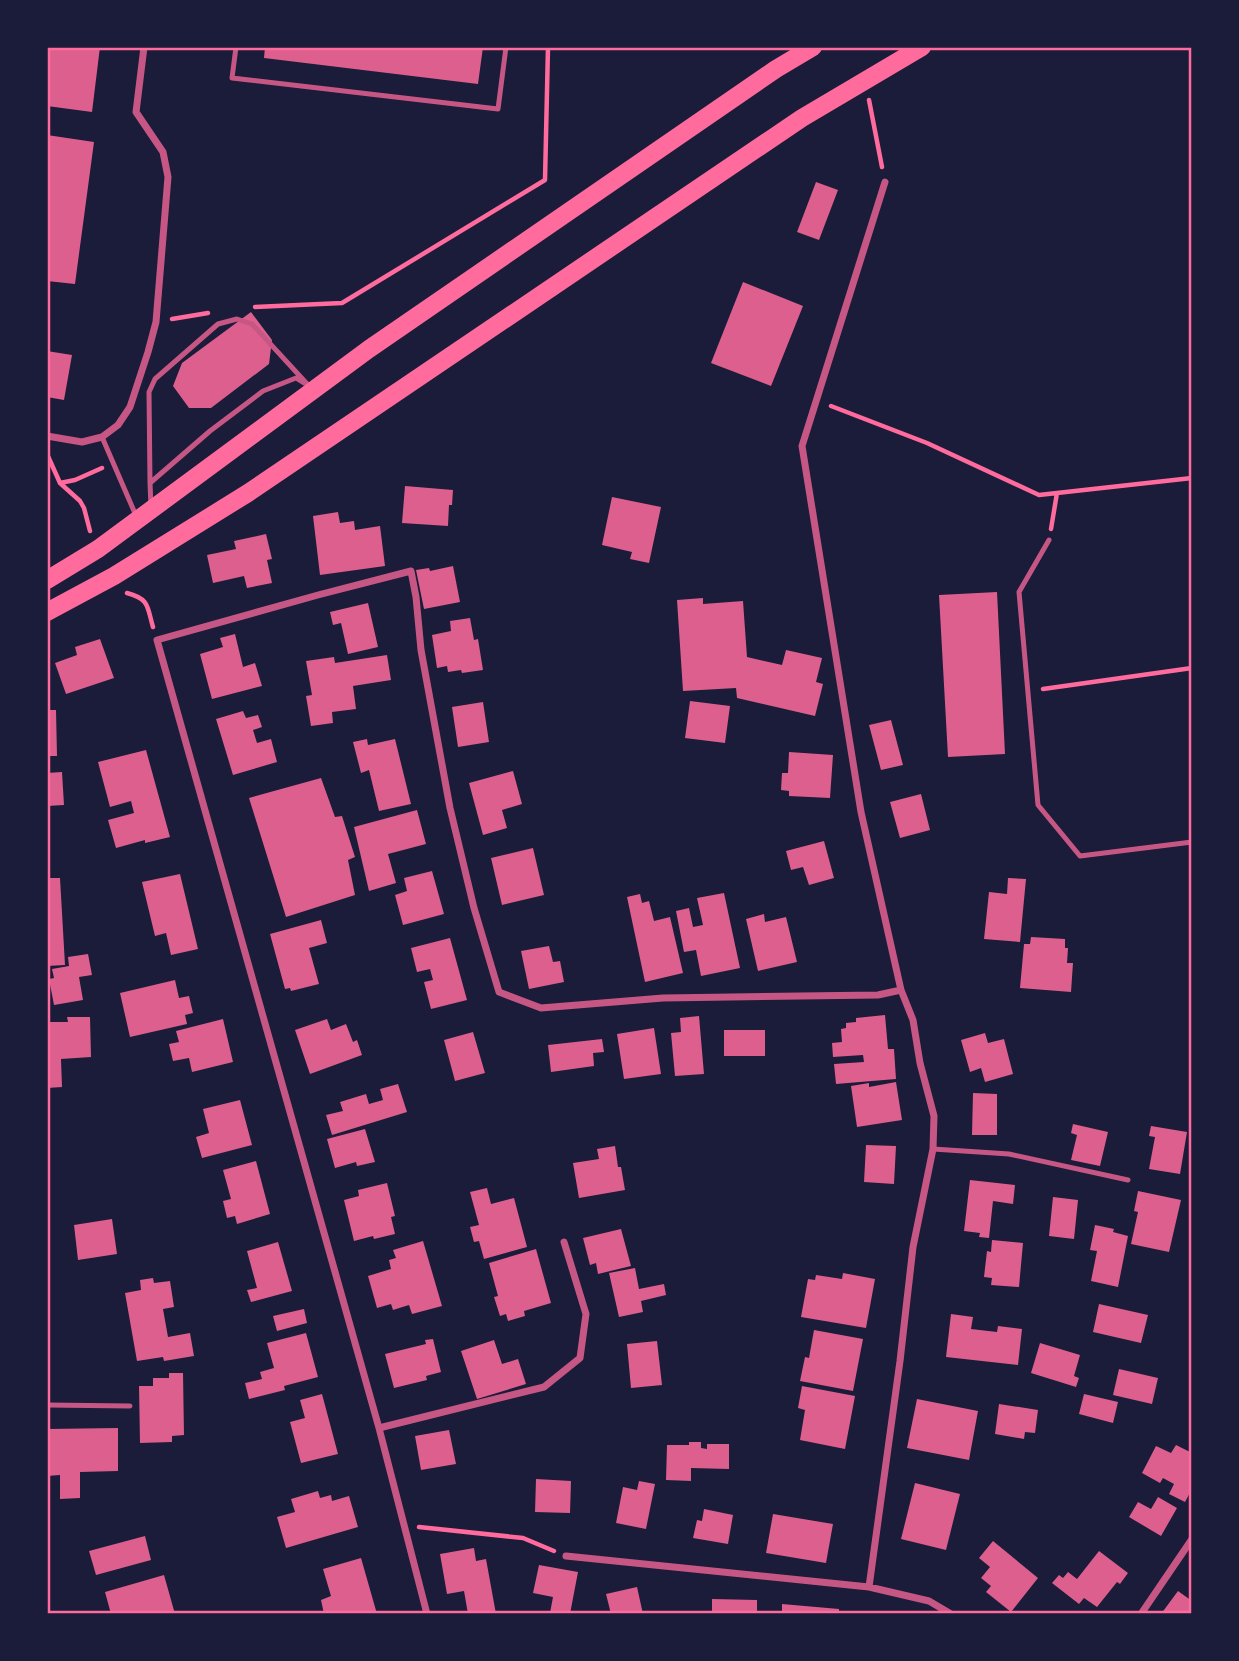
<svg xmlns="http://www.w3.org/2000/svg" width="1239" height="1661" viewBox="0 0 1239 1661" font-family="'Fira Sans Condensed',sans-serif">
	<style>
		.building { fill: #dd5f8e }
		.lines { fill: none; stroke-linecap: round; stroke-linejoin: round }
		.path { stroke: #ff6b9d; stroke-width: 4.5 }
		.service { stroke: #c65784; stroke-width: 5 }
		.minor { stroke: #c65784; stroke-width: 7 }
		.primary { stroke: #ff6b9d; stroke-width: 18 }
		.neatline { fill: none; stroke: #ff6b9d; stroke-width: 2.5 }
	</style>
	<rect width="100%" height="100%" fill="#1b1b3a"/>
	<path class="building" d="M47 47H100L92 112 47 106Z
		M265 47H483L478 84 264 58Z
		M47 135 94 142 75 284 47 281Z
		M816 182 838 190 819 240 797 232Z
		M743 282 803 306 771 386 711 363Z
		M251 312 272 340 269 364 211 408H189L173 386 182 363Z
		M47 351 72 355 64 400 47 397Z
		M405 486 453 490 452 505H449L448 526 402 523Z
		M612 497 661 507 649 563 630 559 632 552 602 545Z
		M338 512 340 523 354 521 355 530 380 526 385 566 320 575 313 516Z
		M266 534 272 559 267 560 272 583 247 588 244 576 213 583 207 555 236 549 234 541Z
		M453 566 460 602 424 609 416 570 429 568 430 571Z
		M997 592 1005 754 948 757 939 595Z
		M703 598V604L743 601 747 657 782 665 786 650 822 658 816 682 823 684 815 716 737 698 736 688 683 691 677 600Z
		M368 603 378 647 348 654 341 623 333 625 330 612Z
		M470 618 474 640 478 639 483 670 462 673 461 670 448 672 447 666 437 668 432 635 451 631 450 621Z
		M235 634 243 667 255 663 262 686 212 699 200 654 223 647 220 638Z
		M100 639 114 678 66 694 55 663 77 655 75 647Z
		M387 655 391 680 353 686 356 709 332 712 333 723 311 726 306 696 312 695 306 661 334 657 335 663Z
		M690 701 730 706 725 743 685 738Z
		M483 702 489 742 458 747 452 707Z
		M47 710H56L57 756H47Z
		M243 711 246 718 258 715 262 727 253 730 257 743 271 739 277 762 233 775 216 719Z
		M891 720 903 765 881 770 869 725Z
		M367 739 368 745 395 739 411 804 379 811 369 770 361 773 353 742Z
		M146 750 170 837 145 843V840L116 848 108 820 134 813 131 801 110 807 98 762Z
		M789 752 833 755 830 798 789 796V791L781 790 782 773H788Z
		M513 771 522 804 502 810 507 828 483 835 469 783Z
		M62 772 64 805 47 806V773Z
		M321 778 335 817 342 816 355 857 348 860 355 895 286 917 249 798Z
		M921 794 930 830 900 838 890 802Z
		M417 810 426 844 388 854 396 883 369 891 354 827Z
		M824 841 834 878 809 885 803 867 791 870 786 851Z
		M533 848 544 895 502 905 491 858Z
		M432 871 444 914 403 925 395 895 407 891 404 878Z
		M180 874 198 949 171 955 166 933 155 936 142 882Z
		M47 878H60L65 965 47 966Z
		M1008 878 1026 879 1020 942 984 939 989 892 1007 894Z
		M724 893 740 968 701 976 696 950 684 952 676 911 689 908 693 927 703 925 697 898Z
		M640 894 642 903 649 901 654 921 670 917 683 973 645 982 627 897Z
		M764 914 765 922 786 917 797 962 758 971 746 919Z
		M321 920 327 943 309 948 319 984 291 991 290 988 285 989 270 934Z
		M1031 937 1065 939V948H1068L1067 963H1073L1071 992 1020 988 1024 944H1030Z
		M450 938 467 1000 431 1009 424 982 433 980 430 969 417 972 411 948Z
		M549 946 553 962 560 961 564 982 529 989 521 951Z
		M88 954 92 975 79 977 83 1000 54 1005 49 979 54 978 52 969 69 966 68 957Z
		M175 980 179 998 189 996 193 1013 185 1015 187 1024 130 1037 120 993Z
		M885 1015 888 1049H894L896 1079 836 1084 834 1064 864 1062 863 1055 833 1057 832 1043 842 1042 841 1029 846 1028V1023L856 1022V1018Z
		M699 1016 704 1074 675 1076 671 1033 681 1032 680 1018Z
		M67 1017H90L91 1057 61 1059 62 1087 47 1088V1022H68Z
		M223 1019 233 1062 192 1072 189 1058 173 1061 169 1044 179 1042 176 1031Z
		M327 1019 331 1030 346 1024 353 1042 357 1040 362 1055 310 1074 295 1030Z
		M654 1028 661 1074 624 1079 617 1034Z
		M724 1030H765V1056H724Z
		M473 1032 485 1073 455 1081 444 1040Z
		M985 1033 988 1043 1004 1039 1013 1074 985 1082 981 1068 970 1072 961 1040Z
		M602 1039 604 1052 593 1053 594 1066 551 1072 548 1045Z
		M896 1082 902 1120 857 1127 851 1086 869 1083V1087Z
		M398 1084 407 1112 332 1135 326 1115 343 1111 340 1102 366 1094 369 1104 383 1100 380 1089Z
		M973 1093 997 1094V1135H972Z
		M240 1100 252 1145 202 1158 196 1137 209 1133 203 1109Z
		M1073 1124 1108 1132 1100 1166 1071 1160 1077 1135 1071 1133Z
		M1151 1126 1187 1132 1180 1174 1149 1169 1155 1137 1149 1136Z
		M365 1129 375 1162 357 1166 356 1162 335 1168 327 1139Z
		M866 1145 896 1146 894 1184 864 1182Z
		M615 1146 618 1167H621L625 1190 579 1198 573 1163 599 1159 597 1149Z
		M256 1161 270 1214 237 1224 235 1216 227 1218 223 1201 231 1199 223 1170Z
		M970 1180 1015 1185 1013 1204 993 1201 989 1238 979 1237 980 1233 964 1231Z
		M387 1183 395 1216 391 1217 395 1234 374 1239 373 1236 354 1241 344 1200 359 1196 358 1190Z
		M487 1188 491 1204 514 1198 527 1247 484 1259 479 1241 474 1242 470 1227 479 1225 470 1192Z
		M1138 1191 1181 1200 1169 1252 1131 1244 1138 1212 1134 1211Z
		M1053 1197 1078 1200 1074 1239 1049 1236Z
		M112 1219 117 1254 78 1260 74 1225Z
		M1095 1225 1114 1229 1113 1232 1128 1236 1118 1287 1091 1281 1097 1251 1090 1250Z
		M621 1229 631 1266 598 1274 596 1263 590 1265 583 1238Z
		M992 1240 1023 1243 1019 1287 991 1285 992 1278 984 1277 987 1251 991 1252Z
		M423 1241 442 1306 412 1314 409 1305 393 1310 391 1304 377 1308 368 1276 391 1269 389 1260 396 1258 393 1250Z
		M278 1242 292 1291 251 1302 247 1290 257 1288 247 1251Z
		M536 1249 551 1303 524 1311 525 1316 508 1321 506 1314 500 1316 494 1297 498 1296 489 1263Z
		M635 1268 639 1289 664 1284 666 1295 641 1301 643 1312 619 1317 609 1273Z
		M843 1273 875 1279 866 1328 801 1317 808 1279 815 1280 816 1275 842 1279Z
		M153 1278 154 1283 170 1281 174 1307 163 1309 168 1337 190 1333 194 1356 164 1361 163 1357 137 1361 125 1293 141 1290 140 1280Z
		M1099 1304 1148 1315 1141 1343 1093 1332Z
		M304 1309 307 1323 277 1331 273 1316Z
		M951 1314 973 1317 971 1329 997 1332 998 1326 1022 1329 1018 1365 946 1357Z
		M814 1330 863 1339 853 1391 800 1381 805 1357 809 1358Z
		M306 1333 318 1377 284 1386 285 1390 249 1399 245 1383 262 1379 260 1372 274 1368 267 1343Z
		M433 1339 441 1372 426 1376 427 1380 394 1388 385 1354 426 1344 425 1340Z
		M494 1340 502 1364 518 1359 526 1384 477 1399 461 1351Z
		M657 1341 662 1385 631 1388 627 1344Z
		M1040 1343 1080 1355 1074 1376 1079 1378 1076 1387 1031 1373Z
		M1119 1369 1158 1378 1152 1404 1113 1395Z
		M169 1373H183L184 1435 172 1436V1442L140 1443 139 1386H153V1378H169Z
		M802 1386 855 1396 845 1449 800 1440 805 1410 798 1408Z
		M322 1394 338 1454 301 1463 290 1422 305 1418 300 1400Z
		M1084 1394 1118 1402 1113 1423 1079 1414Z
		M917 1399 978 1411 969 1460 907 1448Z
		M999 1404 1038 1410 1035 1433 1025 1432 1024 1439 995 1434Z
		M118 1428V1471L80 1472V1498L60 1499V1475L47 1476V1429Z
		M449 1430 456 1464 421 1470 415 1436Z
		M689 1442H701V1448L707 1449V1444H729V1469L691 1468V1481L666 1480 667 1445H689Z
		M1176 1445 1192 1453V1489L1185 1502 1169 1494 1174 1484 1163 1478 1160 1483 1142 1473 1156 1446 1171 1453Z
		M536 1479 571 1481 570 1513 535 1512Z
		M639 1481 655 1484 646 1529 616 1523 623 1487 637 1490Z
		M915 1483 960 1494 946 1550 901 1539Z
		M318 1491 320 1498 331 1495 332 1501 349 1496 358 1527 286 1548 277 1517 295 1512 291 1499Z
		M1158 1497 1177 1508 1161 1536 1129 1517 1138 1502 1151 1509Z
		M704 1509 733 1515 728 1544 693 1538 697 1520 702 1521Z
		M773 1514 833 1524 826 1563 766 1553Z
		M145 1536 151 1560 96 1575 89 1551Z
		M993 1541 1038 1578 1011 1612 986 1592 991 1586 981 1578 990 1567 979 1558Z
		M474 1548 476 1561 486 1559 496 1614H468L464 1591 447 1594 440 1554Z
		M1099 1551 1128 1573 1120 1584 1117 1582 1097 1607 1084 1598 1079 1604 1052 1583 1059 1575 1063 1578 1068 1572 1077 1579Z
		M361 1558 377 1614H324L321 1600 331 1596 323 1569Z
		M539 1565 578 1572 570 1614 550 1613 553 1597 533 1593Z
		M164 1575 175 1614H111L105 1592Z
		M637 1587 643 1614H611L606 1594Z
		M1178 1591 1192 1601V1614H1161Z
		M712 1599 757 1600V1614H712Z
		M782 1604 839 1609V1614H782Z"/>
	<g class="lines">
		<path class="path" d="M869 100 882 167
			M255 307 342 303 545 180 548 47
			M172 319 208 313
			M831 406 927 443 1039 495 1057 493
			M47 454 60 483 80 501 84 508 90 531
			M60 483 75 480 102 468
			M1051 529 1057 493 1192 478
			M127 593C150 599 147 607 153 627
			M1043 689 1192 668
			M419 1527 523 1538 554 1551"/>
		<path class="service" d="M236 47 232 78 498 109 506 47
			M102 437 137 518
			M150 483 149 392 155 379 218 324 237 319 252 324 309 386
			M151 507 150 483 210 431 263 391 296 378 304 383
			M1049 540 1019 592 1038 805 1080 856 1192 842
			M933 1149 1009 1154 1128 1180
			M47 1405 130 1406"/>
		<path class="minor" d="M47 436 82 442 102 437 118 425 130 407 148 352 156 322 168 177 163 152 136 112 144 47
			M379 1428 544 1387 580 1358 586 1314 564 1242
			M566 1556 869 1587 929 1601 951 1614
			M869 1587 900 1361 913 1247 933 1149 934 1116 920 1063 913 1020 901 990 861 812 802 446 885 182
			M427 1614 379 1428 157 640 318 595 411 571 416 597 421 650 450 808 474 908 499 992 541 1008 663 998 878 995 901 990
			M1141 1614 1192 1539"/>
		<path class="primary" d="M47 580 98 549 369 349 776 69 813 47
			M47 612 114 576 248 493 802 118 922 47"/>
	</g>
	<rect width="1239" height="1661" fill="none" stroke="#1b1b3a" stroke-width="98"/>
	<rect x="49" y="49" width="1141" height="1563" class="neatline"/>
</svg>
